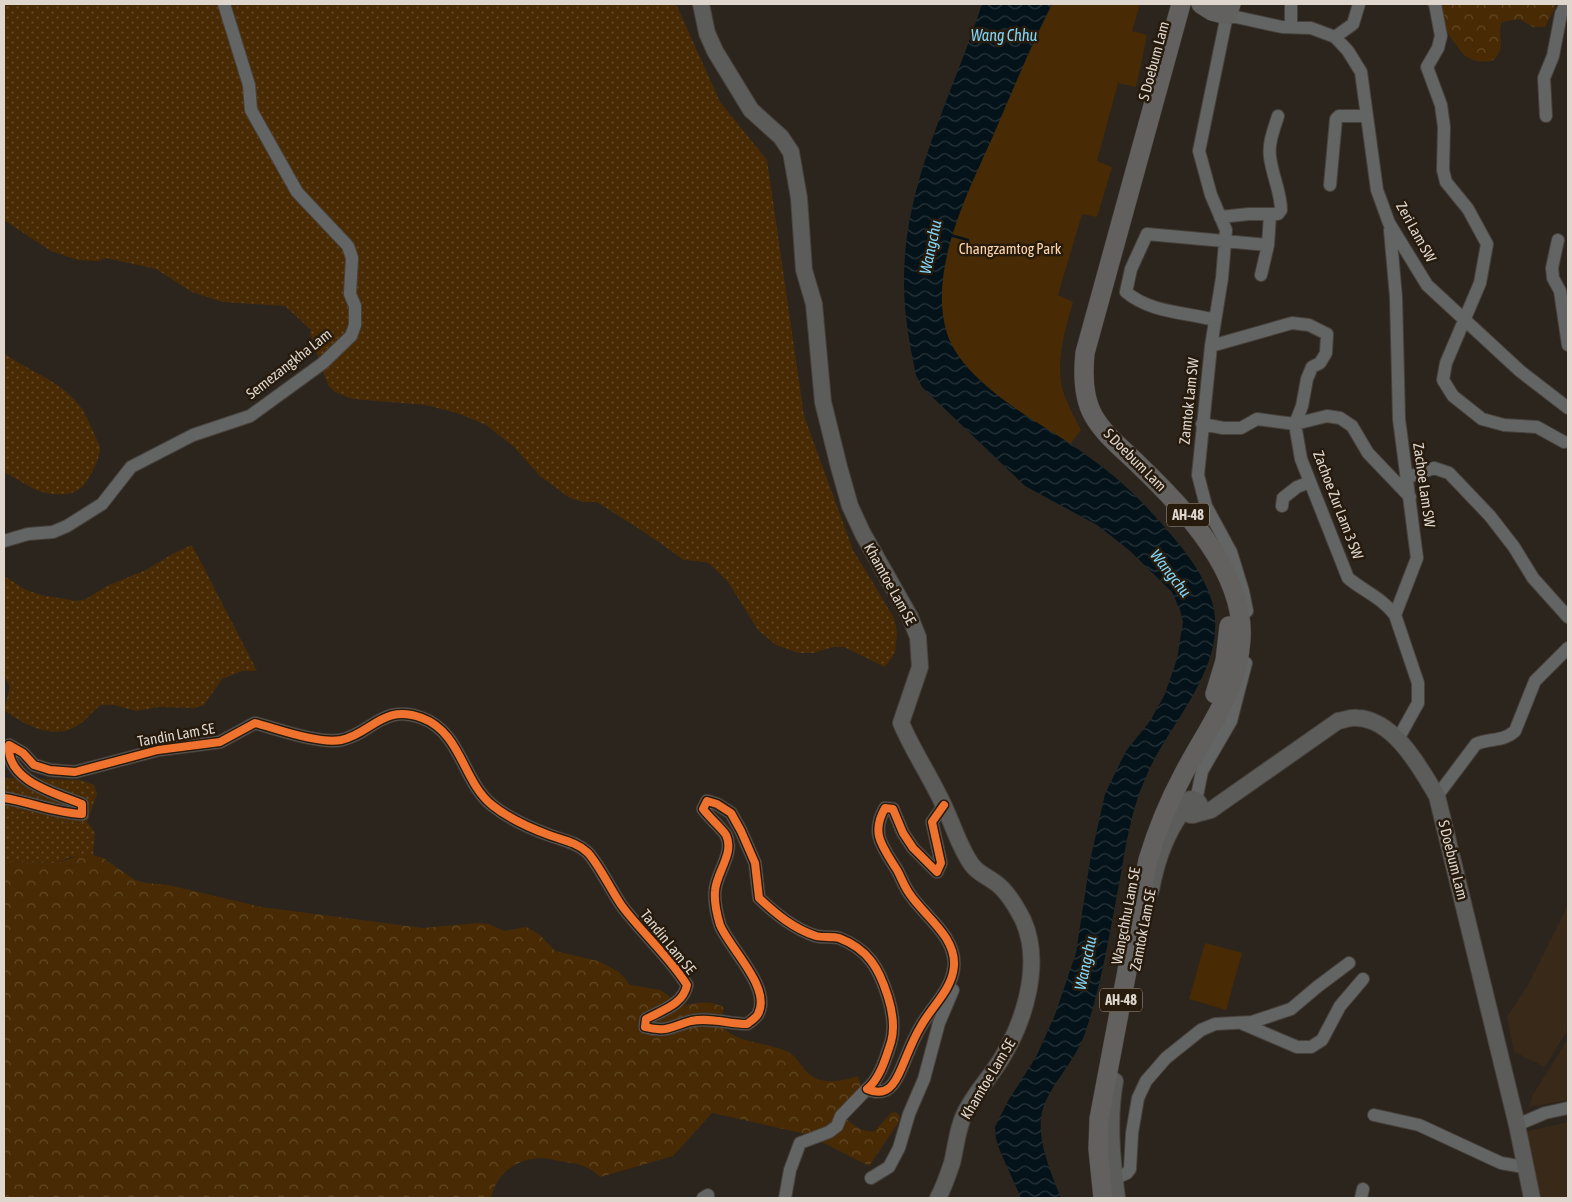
<svg xmlns="http://www.w3.org/2000/svg" width="1572" height="1202" viewBox="0 0 1572 1202" font-family="'Asap Condensed',sans-serif">
	<style>
		.built { fill: #392918 }
		.grass { fill: url(#grass-dots) }
		.forest { fill: url(#forest-crowns) }
		.green { fill: #482b04 }
		.water { fill: url(#water-waves) }
		.lines { fill: none; stroke-linecap: round; stroke-linejoin: round }
		.stream { stroke: #04131a; stroke-width: 2.5 }
		.minor-casing { stroke: #48413b; stroke-width: 14 }
		.major-casing { stroke: #48413b; stroke-width: 18 }
		.highway-casing { stroke: #48413b; stroke-width: 20 }
		.minor { stroke: #636565; stroke-width: 12 }
		.major { stroke: #5c5c5a; stroke-width: 16 }
		.highway { stroke: #62615f; stroke-width: 19 }
		.cycleway-casing { stroke: #271b0e; stroke-width: 11 }
		.cycleway { stroke: #ef722f; stroke-width: 8 }
		.labels { text-anchor: middle; stroke-width: 5; stroke-linejoin: round; paint-order: stroke }
		.shield { fill: #271b0e; stroke: #a89f94; stroke-width: 1 }
		.shield-label { font-size: 14px; font-weight: bold; fill: #dfd7ce }
		.street-label { font-size: 15px; fill: #dfd7ce; stroke: #271b0e }
		.park-label { font-size: 15px; fill: #ffd6ab; stroke: #271b0e }
		.water-label { font-size: 16px; font-style: italic; fill: #80d6f8; stroke: #271b0e }
	</style>
	<defs>
		<pattern id="grass-dots" width="8" height="8" patternUnits="userSpaceOnUse" patternTransform="scale(1.25)"><rect width="8" height="8" fill="#482b04"/><path d="M2 2h.1M6 6h.1" fill="none" stroke="#624927" stroke-width="1.8" stroke-linecap="round"/></pattern>
		<pattern id="forest-crowns" width="20" height="18" patternUnits="userSpaceOnUse" patternTransform="scale(1.25)"><rect width="20" height="18" fill="#482b04"/><path d="M2 6a3 3 0 1 1 6 0M12 15a3 3 0 1 1 6 0" fill="none" stroke="#624927"/></pattern>
		<pattern id="water-waves" width="16" height="10" patternUnits="userSpaceOnUse" patternTransform="scale(1.25)"><rect width="16" height="10" fill="#04131a"/><path d="M0 5q4-4 8 0t8 0" fill="none" stroke="#28353a"/></pattern>
	</defs>
	<rect width="100%" height="100%" fill="#2c251e"/>
	<path class="built" d="M1568 905V1029L1545 1067 1514 1052 1507 1017 1528 985Z
		M1568 1039V1100L1529 1107 1532 1096Z
		M1568 1122V1198H1540L1524 1132Z"/>
	<path class="grass" d="M4 4H676L720 102 767 160 804 416 853 550 894 618 897 632 895 653 885 667 844 647H833L813 653H799L776 645 758 630 728 582 710 564 705 562 684 560 644 532 597 502H583L570 498 540 476 514 447 486 425 457 413 426 405 353 399 335 392 328 385 310 334 311 330 285 306 223 302 192 292 156 269 106 258 98 261 78 260 51 251 4 220Z
		M4 353C32 374 59 378 83 410 85 414 100 445 100 448 100 456 96 463 93 470 83 490 76 496 52 494 35 493 19 479 4 472Z
		M192 545 257 671H242L222 679 204 705 194 708 159 707 136 711 114 705H101C92 711 86 721 75 727 52 740 23 724 4 710L10 687 4 675V576L26 590 41 595 76 601 86 599 107 586 148 569 174 553Z
		M4 778 80 780 94 785 97 794 87 822 95 832 93 855 70 857 57 863 4 862Z"/>
	<path class="forest" d="M1426 4H1557L1545 27H1533L1520 19 1502 22C1496 35 1507 45 1494 60 1481 63 1473 62 1463 54Z
		M80 855H93L103 858 135 880 146 883 168 885 261 907 423 928 478 923 489 924 504 931 526 927 539 934 555 951 598 961 619 972 630 985 661 990 681 1006C695 1003 712 999 724 1008L722 1018 717 1020C733 1045 761 1040 786 1051 800 1057 803 1075 820 1080 834 1083 845 1080 858 1076L861 1084 858 1091 840 1109C846 1122 860 1133 875 1131L891 1113 895 1112 900 1116 898 1123 869 1166 806 1134 712 1113 673 1156 600 1177C591 1167 577 1163 565 1162 557 1161 549 1158 542 1158 516 1158 496 1174 491 1198H4V862L57 863Z"/>
	<path class="green" d="M1052 4H1140L1132 31 1147 35 1136 87 1118 83 1097 161 1112 167 1097 217 1082 214 1058 295 1073 302C1065 330 1055 362 1063 391 1067 404 1075 418 1081 430L1070 444C1030 420 971 386 950 342 922 280 971 185 996 128 1014 87 1032 45 1052 4Z
		M1205 943 1242 953 1226 1010 1189 999Z"/>
	<path class="water" d="M982 4H1052C1030 47 1012 92 993 136 967 195 925 274 949 339 956 356 970 371 983 383 1016 413 1055 431 1090 458 1116 476 1140 499 1161 523 1183 548 1212 582 1215 617 1220 677 1166 727 1145 779 1131 811 1126 845 1120 879 1110 930 1102 984 1085 1033 1076 1061 1049 1085 1042 1112 1036 1139 1051 1173 1061 1198H1021L1000 1151 996 1139 995 1127 1008 1101 1036 1057 1055 1015 1076 953 1090 861 1105 794 1126 751 1150 721 1165 694 1177 659 1183 622 1180 610 1172 592 1129 550 1097 525 1025 486 922 387 916 375C910 346 904 315 904 285 902 186 953 95 982 4Z"/>
	<g class="lines">
		<path class="stream" d="M950 235 968 240"/>
		<g class="minor-casing">
			<path id="minor" d="M1435 4 1441 36 1438 48 1427 67 1441 105 1444 127 1443 170 1446 182 1468 209 1487 244 1480 283 1446 363 1443 380 1453 396 1482 419 1504 425 1537 427 1564 442
				M1291 27V4
				M1335 37 1353 24 1359 4
				M1546 116 1544 78 1553 56 1561 14 1566 4
				M1330 185 1336 119 1339 116H1367
				M1220 217 1249 214H1278L1281 210C1281 192 1272 175 1270 157 1268 143 1274 129 1278 116
				M1390 230 1396 297 1399 419 1417 558 1395 615 1418 683V703L1398 739
				M1558 240 1552 268 1553 278 1560 291 1568 345
				M1261 275 1268 245 1270 215
				M1215 320C1185 312 1151 313 1126 292L1131 269 1147 234 1268 245
				M1211 346 1292 323 1309 325 1327 334 1326 353 1320 363 1312 367 1307 379 1302 406 1295 424 1301 459 1348 578C1365 592 1382 598 1395 615
				M1202 424 1223 428H1241L1257 419 1295 424 1327 416 1340 418 1352 426 1368 453 1410 497
				M1406 478 1434 468 1449 473 1490 516 1514 547 1533 578 1568 617
				M1282 506 1283 498 1297 487 1310 482
				M4 541 28 534 53 532 67 526 102 504 131 467 193 435 250 416 323 363 351 336 355 325V306L350 294 352 258 348 246 297 192 251 110 249 85 224 4
				M1247 611 1243 591 1231 552 1206 506 1198 475 1211 346 1222 278 1226 230 1211 195 1199 151 1227 15 1282 27 1311 28 1335 37 1348 51 1361 72 1377 190 1389 223 1427 285 1520 371 1568 408
				M1437 796 1476 744C1490 738 1503 742 1515 731L1535 681 1568 648
				M4 798C30 802 56 813 82 814V804C55 793 6 781 9 745L23 753 34 765 50 770 75 772 158 750 220 742 255 723C278 729 318 744 341 740 371 734 383 703 422 718 461 732 463 782 492 805 508 818 530 828 549 835 562 840 576 842 587 852 597 861 612 892 622 906 642 933 669 956 687 985 683 1005 662 1010 646 1019L645 1027C667 1033 672 1026 691 1021 710 1017 729 1024 747 1024 751 1021 756 1018 758 1014 772 988 730 949 720 925 717 915 714 902 715 891 716 873 735 853 726 835 724 831 708 816 703 809L707 801 717 804 731 813 741 831 755 863 759 898C776 914 794 929 816 936 823 938 832 936 839 938 868 949 879 968 888 997 892 1010 895 1028 891 1042 886 1057 880 1079 867 1089 887 1098 895 1084 902 1067 908 1053 913 1039 921 1026 932 1006 952 990 954 966 956 936 924 916 909 893 904 886 901 877 897 870 883 847 870 834 885 808L893 809 903 833 913 848 937 872 941 863 932 822 944 805
				M1196 801 1202 771 1231 721 1246 663
				M1241 1023 1297 1047H1311L1322 1040 1340 1006 1363 979
				M1374 1115 1419 1125 1501 1163 1524 1167
				M1517 1125 1545 1113 1568 1108
				M871 1178 889 1167 899 1148 909 1114 924 1079 939 1023 953 990
				M1114 1179 1127 1173 1130 1169 1132 1133 1138 1098 1146 1081 1166 1058 1201 1030 1215 1024 1252 1022 1291 1009 1317 987 1349 963
				M703 1198 708 1195
				M785 1198 790 1170 800 1143 829 1132 837 1126 841 1116 867 1089
				M1361 1198 1363 1189"/>
		</g>
		<g class="major-casing">
			<path id="major" d="M701 4 707 33 715 51 751 110 781 137 791 152 799 198 804 270 814 304 823 402 839 467 850 506 863 534 910 617 918 637 920 667 901 723C913 751 930 776 943 804 953 824 959 847 972 865 978 873 986 876 993 881 1006 889 1016 906 1023 920 1043 964 1024 1023 1000 1061 988 1080 973 1095 964 1115 957 1130 956 1147 952 1163 948 1175 944 1187 938 1198
				M1184 807a8 8 0 1 1 16 0a8 8 0 1 1-16 0Z
				M1196 814 1211 810 1338 721C1344 720 1351 717 1357 718 1394 719 1421 769 1437 796L1517 1125 1532 1198
				M1151 890C1156 862 1167 832 1184 809
				M1115 1081C1108 1119 1112 1160 1117 1198"/>
		</g>
		<g class="highway-casing">
			<path id="highway" d="M1201 4 1212 11 1227 15 1231 4
				M1215 694 1225 661 1229 626
				M1103 1198 1098 1149 1099 1119 1148 860C1157 830 1169 801 1184 773 1207 729 1238 691 1241 639 1245 572 1184 508 1139 465 1124 450 1104 435 1093 415 1083 397 1083 373 1085 353L1181 4"/>
		</g>
		<use href="#minor" class="minor"/>
		<use href="#major" class="major"/>
		<use href="#highway" class="highway"/>
		<g class="cycleway-casing">
			<path id="cycleway" d="M4 798C30 802 56 813 82 814V804C55 793 6 781 9 745L23 753 34 765 50 770 75 772 158 750 220 742 255 723C278 729 318 744 341 740 371 734 383 703 422 718 461 732 463 782 492 805 508 818 530 828 549 835 562 840 576 842 587 852 597 861 612 892 622 906 642 933 669 956 687 985 683 1005 662 1010 646 1019L645 1027C667 1033 672 1026 691 1021 710 1017 729 1024 747 1024 751 1021 756 1018 758 1014 772 988 730 949 720 925 717 915 714 902 715 891 716 873 735 853 726 835 724 831 708 816 703 809L707 801 717 804 731 813 741 831 755 863 759 898C776 914 794 929 816 936 823 938 832 936 839 938 868 949 879 968 888 997 892 1010 895 1028 891 1042 886 1057 880 1079 867 1089 887 1098 895 1084 902 1067 908 1053 913 1039 921 1026 932 1006 952 990 954 966 956 936 924 916 909 893 904 886 901 877 897 870 883 847 870 834 885 808L893 809 903 833 913 848 937 872 941 863 932 822 944 805"/>
		</g>
		<use href="#cycleway" class="cycleway"/>
	</g>
	<g class="labels">
		<g class="shield">
			<rect x="1167" y="503.5" width="42" height="23" rx="4"/>
			<rect x="1100" y="988.5" width="42" height="23" rx="4"/>
		</g>
		<g class="shield-label">
			<text x="1188" y="520">AH-48</text>
			<text x="1121" y="1005">AH-48</text>
		</g>
		<g class="street-label">
			<text transform="translate(1154 61) rotate(-75)" y="5">S Doebum Lam</text>
			<text transform="translate(1416 232) rotate(61)" y="5">Zeri Lam SW</text>
			<text transform="translate(289 364) rotate(-38)" y="5">Semezangkha Lam</text>
			<text transform="translate(1189 401) rotate(-84)" y="5">Zamtok Lam SW</text>
			<text transform="translate(1135 460) rotate(45)" y="5">S Doebum Lam</text>
			<text transform="translate(1424 485) rotate(82)" y="5">Zachoe Lam SW</text>
			<text transform="translate(1338 505) rotate(69)" y="5">Zachoe Zur Lam 3 SW</text>
			<text transform="translate(890 584) rotate(61)" y="5">Khamtoe Lam SE</text>
			<text transform="translate(176 735) rotate(-10)" y="5">Tandin Lam SE</text>
			<text transform="translate(1453 860) rotate(76)" y="5">S Doebum Lam</text>
			<text transform="translate(1126 916) rotate(-79)" y="5">Wangchhu Lam SE</text>
			<text transform="translate(1143 930) rotate(-79)" y="5">Zamtok Lam SE</text>
			<text transform="translate(668 942) rotate(51)" y="5">Tandin Lam SE</text>
			<text transform="translate(988 1079) rotate(-59)" y="5">Khamtoe Lam SE</text>
		</g>
		<g class="park-label">
			<text x="1010" y="254">Changzamtog Park</text>
		</g>
		<g class="water-label">
			<text x="1004" y="41">Wang Chhu</text>
			<text transform="translate(930 247) rotate(-78)" y="6">Wangchu</text>
			<text transform="translate(1171 573) rotate(52)" y="6">Wangchu</text>
			<text transform="translate(1085 963) rotate(-78)" y="6">Wangchu</text>
		</g>
	</g>
	<rect width="1572" height="1202" fill="none" stroke="#dfd7ce" stroke-width="10"/>
</svg>
